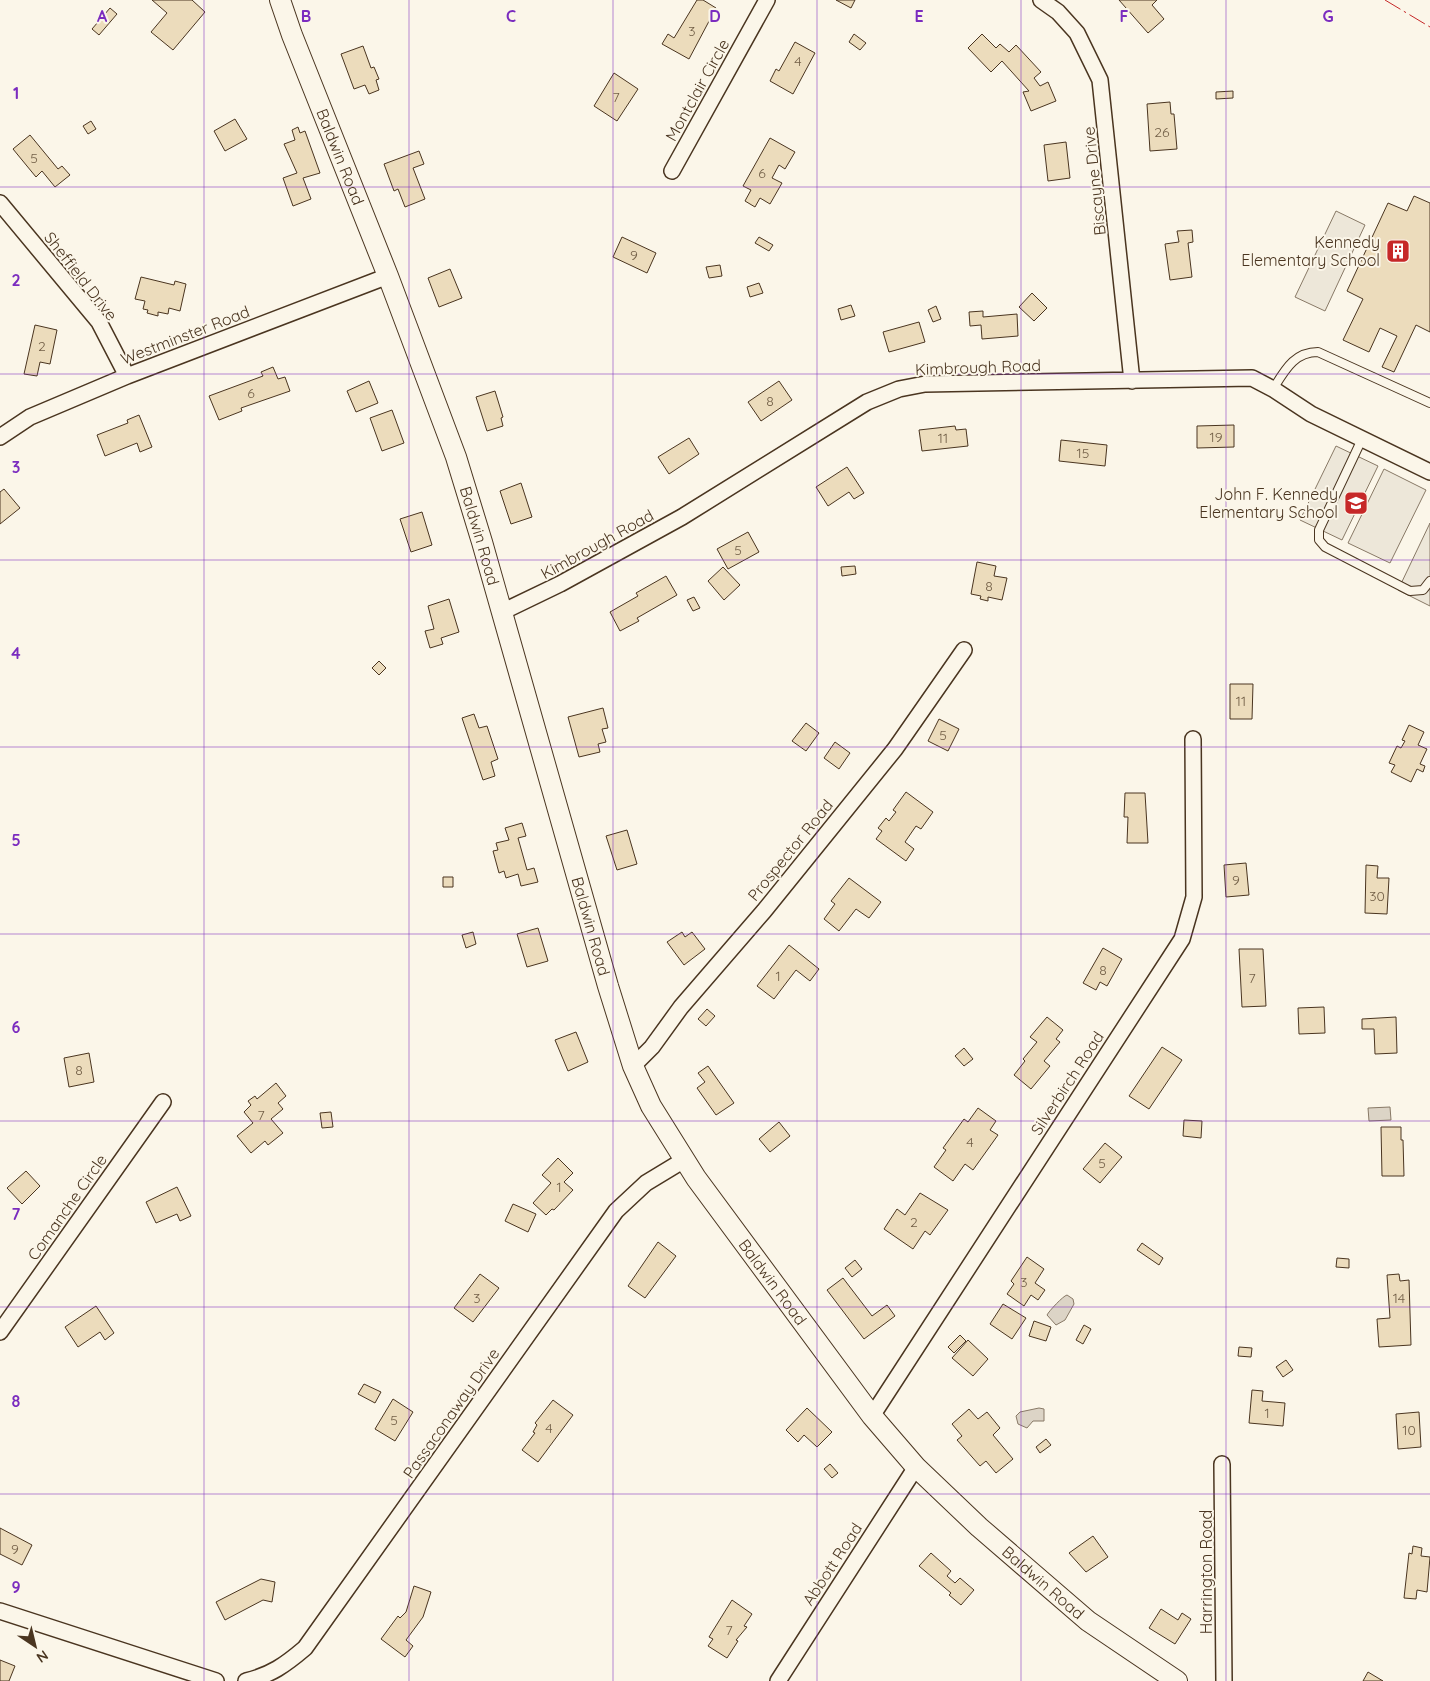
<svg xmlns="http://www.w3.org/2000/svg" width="1430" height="1681" viewBox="0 0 1430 1681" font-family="Quicksand,sans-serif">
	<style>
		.parking { fill: #ede7d9; stroke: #887966 }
		.water { fill: #dcd4c6; stroke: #887966 }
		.building { fill: #ecdcbc; stroke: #4a3520 }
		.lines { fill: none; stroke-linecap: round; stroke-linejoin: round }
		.service-casing { stroke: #4a3520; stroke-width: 10 }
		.minor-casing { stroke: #4a3520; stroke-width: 18 }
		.tertiary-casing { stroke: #4a3520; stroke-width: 22 }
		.service { stroke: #fbf6e9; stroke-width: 8 }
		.minor { stroke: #fbf6e9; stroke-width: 15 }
		.tertiary { stroke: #fbf6e9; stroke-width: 20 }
		.power { stroke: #c62828; stroke-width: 1; stroke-dasharray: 18 4 2.5 4; stroke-linecap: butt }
		.grid { fill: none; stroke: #7b2cbf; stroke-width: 1; stroke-opacity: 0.55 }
		.labels { text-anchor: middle; stroke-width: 4; stroke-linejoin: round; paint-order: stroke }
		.number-label { font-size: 14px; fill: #725f47 }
		.street-label { font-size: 16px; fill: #4a3520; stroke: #fbf6e9 }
		.poi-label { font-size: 16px; fill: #4a3520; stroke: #fbf6e9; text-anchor: end }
		.grid-label { font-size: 16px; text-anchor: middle; font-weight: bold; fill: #7b2cbf; stroke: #fbf6e9; stroke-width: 4; stroke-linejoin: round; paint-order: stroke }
	</style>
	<rect width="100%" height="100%" fill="#fbf6e9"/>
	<path class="parking" d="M1336 211 1365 225 1325 311 1295 297Z
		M1336 446 1378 466 1342 540 1300 520Z
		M1384 469 1426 490 1390 563 1348 543Z
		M1430 523V606L1398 590Z"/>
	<path class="water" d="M1390 1107 1391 1120 1369 1121 1368 1108Z
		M1067 1295 1073 1299 1074 1304 1065 1320 1056 1325 1047 1315C1049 1311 1063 1296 1067 1295Z
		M1039 1408 1044 1409V1421H1033L1027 1428 1018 1424 1016 1416 1020 1412Z"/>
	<path class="building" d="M152 0H192L205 12 173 50 151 32 167 13Z
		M697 0H703L716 8 689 59 662 44 668 34 674 38Z
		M836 0H855L851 8Z
		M1119 0H1157L1152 5 1164 19 1148 33Z
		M110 8 117 14 99 35 92 29Z
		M854 34 866 43 860 50 849 42Z
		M982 34 996 48 1000 44 1009 52 1016 45 1041 72 1034 78 1040 86 1048 82 1056 101 1031 111 1023 92 1029 91 1002 61 991 72 968 48Z
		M795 42 815 53 793 94 770 81 776 69 779 71Z
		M363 46 371 68 374 67 379 79 376 80 379 90 369 94 365 85 354 89 341 54Z
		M614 73 638 89 617 121 594 106Z
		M1233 91V98L1216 99V92Z
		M1170 102 1171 114H1174L1177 149 1150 151 1147 104Z
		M235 119 247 139 225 151 214 131Z
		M91 121 96 129 88 134 83 126Z
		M298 127 300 133 305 131 320 173 303 178 311 199 293 206 283 178 297 173 284 144 295 140 292 130Z
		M30 135 58 169 62 166 70 175 55 187 42 171 36 177 13 149Z
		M770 138 795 152 785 169 779 165 772 178 782 183 770 204 760 198 755 207 745 201 751 190 743 186Z
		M1066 142 1070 178 1048 181 1044 145Z
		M419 151 424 164 413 168 425 199 405 207 398 189 394 191 384 164Z
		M1414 196 1430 203V332L1416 325 1394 372 1382 367 1397 336 1380 328 1369 352 1343 340 1363 299 1347 291 1388 203 1407 211Z
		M1192 230 1193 242 1188 243 1192 277 1170 280 1165 244 1179 242 1177 231Z
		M622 237 656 253 647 273 613 257Z
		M759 237 773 245 769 251 755 243Z
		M720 265 722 276 709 278 706 267Z
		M450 269 462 298 439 307 428 278Z
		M141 277 174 285 175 281 186 284 180 311 169 308 168 314 158 312V316L147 313 148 310 143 309 145 301 135 299Z
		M759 283 763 293 750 297 747 287Z
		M1032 293 1047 308 1034 321 1019 307Z
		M851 305 855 316 841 320 838 309Z
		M936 306 941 319 933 322 928 310Z
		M983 311V317L1017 314 1018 336 982 339 981 325 970 326 969 312Z
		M919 322 925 342 889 352 883 332Z
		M35 325 57 330 50 364 40 362 37 376 24 374Z
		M273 367 278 379 285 377 290 391 241 408 242 411 219 420 209 396 263 376 261 372Z
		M369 381 378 403 356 412 347 391Z
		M779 381 792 400 761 421 748 402Z
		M495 391 503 417 501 418 503 426 487 431 476 397Z
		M392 410 404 443 382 451 370 418Z
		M139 415 152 447 140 452 137 443 105 456 97 435 128 423 127 420Z
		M1234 425V447L1197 448V426Z
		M955 426 956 430 966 429 968 446 922 451 919 430Z
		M689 438 699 454 669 474 658 457Z
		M1061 440 1107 445 1105 466 1059 461Z
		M847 467 864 493 854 499 849 492 828 506 816 487Z
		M521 483 532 517 511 524 500 491Z
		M4 489 20 508 0 524V492Z
		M422 512 432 545 411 552 400 519Z
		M748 532 759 552 728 569 717 549Z
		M977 562 996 566 994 576 1007 578 1002 600 988 597V601L980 599 981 596 971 594Z
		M855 566 856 574 842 576 841 567Z
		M723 567 740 585 724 600 708 581Z
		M666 576 677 595 637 618 639 621 620 631 610 612 638 596 636 593Z
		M694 597 700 608 693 611 687 600Z
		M449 599 459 632 441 638 443 644 430 648 425 631 434 629 428 606Z
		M379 661 386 668 379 675 372 668Z
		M1230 684H1253L1252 719H1230Z
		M603 708 608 728 602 729 606 742 598 744 600 752 579 757 568 717Z
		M474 714 479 728 487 726 498 759 491 762 495 776 483 780 462 718Z
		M939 719 959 729 948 751 928 741Z
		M806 723 819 733 806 751 792 741Z
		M1409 725 1424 732 1418 745 1427 749 1420 764 1425 766 1423 772 1417 769 1411 782 1391 772 1395 765 1389 763 1397 746 1401 748 1405 741 1402 740Z
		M835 742 850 753 839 769 824 758Z
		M906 792 933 812 921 829 916 826 905 842 914 849 906 861 876 839 882 831 878 828 886 818 889 821 896 812 893 810Z
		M1125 793H1145L1148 843H1127L1128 817H1124Z
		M522 823 526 836 518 838 527 870 534 868 538 882 521 886 518 874 506 878 504 871 499 873 493 851 498 850 496 843 509 840 505 828Z
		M627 830 637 864 617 870 606 836Z
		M1246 863 1249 895 1226 897 1224 865Z
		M1366 865 1378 866 1377 878H1389L1387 914 1365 913Z
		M443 877H453V887H443Z
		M849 878 881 902 869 918 856 909 839 931 824 919 835 904 831 901Z
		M538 928 548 961 527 967 517 934Z
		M473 932 476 944 466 948 462 935Z
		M682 932 685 937 692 932 705 949 684 965 667 942Z
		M789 945 819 969 810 981 796 970 774 999 757 986Z
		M1103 948 1122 959 1107 986 1100 982 1096 990 1083 983Z
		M1239 949H1263L1266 1006 1242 1007Z
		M1324 1007 1325 1033 1299 1034 1298 1008Z
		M707 1009 715 1016 706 1026 698 1019Z
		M1047 1017 1063 1030 1056 1039 1060 1042 1044 1061 1050 1066 1031 1089 1014 1075 1025 1061 1023 1059 1037 1042 1030 1037Z
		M1396 1017 1397 1053 1375 1054 1374 1029H1362V1019Z
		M576 1032 588 1062 568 1071 555 1040Z
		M1162 1047 1182 1060 1149 1109 1129 1096Z
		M964 1048 973 1059 964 1066 955 1056Z
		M89 1053 94 1082 69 1087 64 1058Z
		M708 1066 734 1103 716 1115 697 1088 705 1082 698 1073Z
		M276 1083 286 1096 278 1103 283 1109 271 1119 283 1133 268 1145 265 1141 251 1153 237 1136 253 1123 244 1112 251 1105 248 1101 255 1096 257 1099Z
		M978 1108 996 1121 990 1130 998 1135 973 1170 965 1164 953 1181 934 1167 946 1150 943 1148 964 1119 968 1122Z
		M331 1112 333 1127 322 1128 320 1113Z
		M1184 1120 1202 1121 1201 1138 1183 1136Z
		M779 1122 790 1136 770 1152 759 1139Z
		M1381 1127H1401V1140H1403L1404 1176H1382Z
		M1105 1143 1122 1157 1100 1183 1083 1169Z
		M558 1158 573 1173 564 1182 573 1190 554 1210 552 1209 546 1215 533 1203 551 1183 542 1175Z
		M26 1171 40 1186 22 1204 7 1188Z
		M177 1187 191 1216 180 1221 177 1214 156 1223 146 1202Z
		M920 1193 948 1210 930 1235 925 1231 913 1249 884 1229 897 1209 905 1215Z
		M513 1204 536 1214 528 1232 505 1221Z
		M658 1242 676 1256 645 1298 628 1286Z
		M1142 1243 1163 1258 1159 1265 1137 1250Z
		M1027 1257 1044 1269 1035 1283 1045 1290 1038 1300 1031 1295 1024 1306 1007 1294 1014 1284 1011 1281Z
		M1337 1258 1349 1259V1268L1336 1267Z
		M855 1260 862 1269 852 1277 845 1268Z
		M480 1274 499 1288 473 1322 454 1308Z
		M1399 1274 1400 1281 1409 1280 1411 1345 1379 1347 1377 1319 1390 1318 1387 1275Z
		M843 1278 872 1316 887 1305 895 1316 864 1339 827 1290Z
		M1003 1304 1026 1318 1012 1339 990 1324Z
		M96 1306 114 1333 105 1340 100 1332 78 1347 65 1327Z
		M1034 1321 1051 1327 1046 1341 1029 1336Z
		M1084 1325 1091 1329 1083 1344 1076 1340Z
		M960 1335 966 1341 954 1353 948 1347Z
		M968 1340 988 1359 973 1376 952 1358Z
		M1239 1347 1252 1348 1251 1357 1238 1356Z
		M1286 1360 1293 1370 1283 1377 1276 1367Z
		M364 1384 381 1392 375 1403 358 1394Z
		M1252 1390 1263 1391 1262 1401 1285 1403 1283 1426 1249 1423Z
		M393 1399 413 1412 395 1441 375 1429Z
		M553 1400 573 1415 538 1462 522 1450 535 1433 533 1432 537 1425 535 1423Z
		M807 1408 832 1432 817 1447 804 1435 798 1442 786 1430Z
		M969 1409 978 1419 987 1412 1000 1428 993 1435 1013 1459 996 1473 986 1461 980 1466 957 1440 962 1436 952 1424Z
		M1419 1412 1421 1447 1398 1449 1396 1414Z
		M1046 1439 1051 1445 1040 1453 1036 1447Z
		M830 1464 838 1473 832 1478 824 1469Z
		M0 1528 32 1545 22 1565 0 1554Z
		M1093 1536 1108 1557 1086 1572 1069 1553Z
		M1413 1546 1422 1548 1421 1556 1430 1557 1427 1592 1417 1590 1416 1599 1404 1598 1409 1553 1412 1554Z
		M931 1553 951 1571 947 1576 955 1583 960 1578 974 1590 961 1605 949 1595 951 1593 919 1566Z
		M261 1579 275 1582 272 1602 263 1600 225 1620 216 1602Z
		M414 1586 431 1592 423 1617 406 1640 413 1646 405 1657 381 1639 398 1616 400 1618 406 1612Z
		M732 1600 752 1614 744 1626 747 1627 736 1640 738 1641 727 1658 708 1646 713 1639 709 1637Z
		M1161 1609 1178 1620 1182 1613 1191 1619 1175 1644 1149 1628Z
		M0 1660 15 1666 9 1681H0Z
		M1368 1672 1383 1681H1363Z"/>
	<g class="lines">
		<g class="service-casing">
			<path id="service" d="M1273 389C1285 370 1294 352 1318 352L1430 403
				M1362 439 1319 530V540L1325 547 1410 591 1423 590 1430 581"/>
		</g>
		<g class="minor-casing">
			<path id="minor" d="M1041 0 1058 12 1077 33 1100 80 1132 381
				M672 171 767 0
				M0 203 99 322 127 376
				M0 437 30 417 127 376 388 276
				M502 612 560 584 682 517 867 402 899 389 925 384 1252 378 1273 389 1311 414 1430 472
				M633 1066 652 1047 681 1007 764 911 895 749 964 650
				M0 1332 163 1102
				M872 1416 1182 939 1194 897 1193 739
				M1222 1464 1224 1681
				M0 1611 216 1681
				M246 1681C271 1675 285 1665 305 1648L616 1211 646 1183 684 1160
				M778 1681 916 1467"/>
		</g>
		<g class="tertiary-casing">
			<g id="tertiary">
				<path id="s1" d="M280 0 292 35 388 276 456 457 482 542 608 986 633 1066 651 1106 696 1178 872 1416 916 1467 979 1527 1088 1621 1177 1681"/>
			</g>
		</g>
		<use href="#service" class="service"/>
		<use href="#minor" class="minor"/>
		<use href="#tertiary" class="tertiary"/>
		<path class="power" d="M1385 0 1430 27"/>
	</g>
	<path class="grid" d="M204 0V1681M409 0V1681M613 0V1681M817 0V1681M1021 0V1681M1226 0V1681M0 187H1430M0 374H1430M0 560H1430M0 747H1430M0 934H1430M0 1121H1430M0 1307H1430M0 1494H1430"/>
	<defs>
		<g id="building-square" transform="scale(1.25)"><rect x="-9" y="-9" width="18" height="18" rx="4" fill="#c62828" stroke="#fbf6e9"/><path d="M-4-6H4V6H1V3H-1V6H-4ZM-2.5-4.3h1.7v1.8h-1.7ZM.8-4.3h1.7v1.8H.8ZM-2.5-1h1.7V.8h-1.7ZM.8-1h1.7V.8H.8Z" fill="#fff"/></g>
		<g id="school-square" transform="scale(1.25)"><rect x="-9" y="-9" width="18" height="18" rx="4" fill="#c62828" stroke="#fbf6e9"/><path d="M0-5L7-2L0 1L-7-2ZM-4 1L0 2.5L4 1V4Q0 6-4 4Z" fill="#fff"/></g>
	</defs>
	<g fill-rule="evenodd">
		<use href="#building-square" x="1398" y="251"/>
		<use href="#school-square" x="1356" y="503"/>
	</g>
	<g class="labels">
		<g class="number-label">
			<text x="692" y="36">3</text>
			<text x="798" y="66">4</text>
			<text x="616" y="102">7</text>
			<text x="1162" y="137">26</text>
			<text x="34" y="163">5</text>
			<text x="762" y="178">6</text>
			<text x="634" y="260">9</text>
			<text x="42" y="351">2</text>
			<text x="251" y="398">6</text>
			<text x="770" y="406">8</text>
			<text x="1216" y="442">19</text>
			<text x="943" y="443">11</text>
			<text x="1083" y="458">15</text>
			<text x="738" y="555">5</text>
			<text x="989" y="591">8</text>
			<text x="1241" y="706">11</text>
			<text x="943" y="740">5</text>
			<text x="1236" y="885">9</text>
			<text x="1377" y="901">30</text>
			<text x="1103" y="975">8</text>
			<text x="778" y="981">1</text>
			<text x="1252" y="983">7</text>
			<text x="79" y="1075">8</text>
			<text x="261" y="1120">7</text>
			<text x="970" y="1147">4</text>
			<text x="1102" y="1168">5</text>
			<text x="559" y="1192">1</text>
			<text x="914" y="1227">2</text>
			<text x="1024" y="1287">3</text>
			<text x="477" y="1303">3</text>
			<text x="1399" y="1303">14</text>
			<text x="1267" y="1418">1</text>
			<text x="394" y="1425">5</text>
			<text x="549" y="1433">4</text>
			<text x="1409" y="1435">10</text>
			<text x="15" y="1554">9</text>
			<text x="729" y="1635">7</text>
		</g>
		<g class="street-label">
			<text transform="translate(697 90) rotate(-61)" y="6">Montclair Circle</text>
			<text dy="6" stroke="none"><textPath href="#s1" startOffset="168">Baldwin Road</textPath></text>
			<text transform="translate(1094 181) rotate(-96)" y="6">Biscayne Drive</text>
			<text transform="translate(81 276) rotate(52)" y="6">Sheffield Drive</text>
			<text transform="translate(185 335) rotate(-21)" y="6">Westminster Road</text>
			<text transform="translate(978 367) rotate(-2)" y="6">Kimbrough Road</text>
			<text dy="6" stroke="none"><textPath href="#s1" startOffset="572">Baldwin Road</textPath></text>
			<text transform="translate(597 544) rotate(-29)" y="6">Kimbrough Road</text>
			<text transform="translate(790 850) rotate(-51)" y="6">Prospector Road</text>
			<text dy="6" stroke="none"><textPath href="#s1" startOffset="978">Baldwin Road</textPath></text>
			<text transform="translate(1067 1083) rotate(-57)" y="6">Silverbirch Road</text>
			<text transform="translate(67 1207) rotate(-55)" y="6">Comanche Circle</text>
			<text dy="6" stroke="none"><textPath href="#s1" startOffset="1382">Baldwin Road</textPath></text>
			<text transform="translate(451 1413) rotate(-55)" y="6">Passaconaway Drive</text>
			<text transform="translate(832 1564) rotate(-57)" y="6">Abbott Road</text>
			<text transform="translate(1206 1572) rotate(-90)" y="6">Harrington Road</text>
			<text dy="6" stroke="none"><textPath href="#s1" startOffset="1788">Baldwin Road</textPath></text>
		</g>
		<g class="poi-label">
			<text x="1380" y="248">Kennedy<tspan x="1380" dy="18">Elementary School</tspan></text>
			<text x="1338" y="500">John F. Kennedy<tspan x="1338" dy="18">Elementary School</tspan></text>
		</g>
	</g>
	<g class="grid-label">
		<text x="102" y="22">A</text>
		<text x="306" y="22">B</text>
		<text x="511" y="22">C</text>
		<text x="715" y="22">D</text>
		<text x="919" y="22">E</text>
		<text x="1124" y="22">F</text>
		<text x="1328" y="22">G</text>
		<text x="16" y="99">1</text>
		<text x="16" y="286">2</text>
		<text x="16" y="473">3</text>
		<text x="16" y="659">4</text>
		<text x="16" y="846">5</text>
		<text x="16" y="1033">6</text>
		<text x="16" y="1220">7</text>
		<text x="16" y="1407">8</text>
		<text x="16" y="1593">9</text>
	</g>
	<g transform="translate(35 1646) rotate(145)" stroke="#fbf6e9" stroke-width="4" paint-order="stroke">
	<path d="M0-4L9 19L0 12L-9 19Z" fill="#4a3520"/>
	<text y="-8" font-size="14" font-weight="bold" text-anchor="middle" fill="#4a3520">N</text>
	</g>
</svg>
